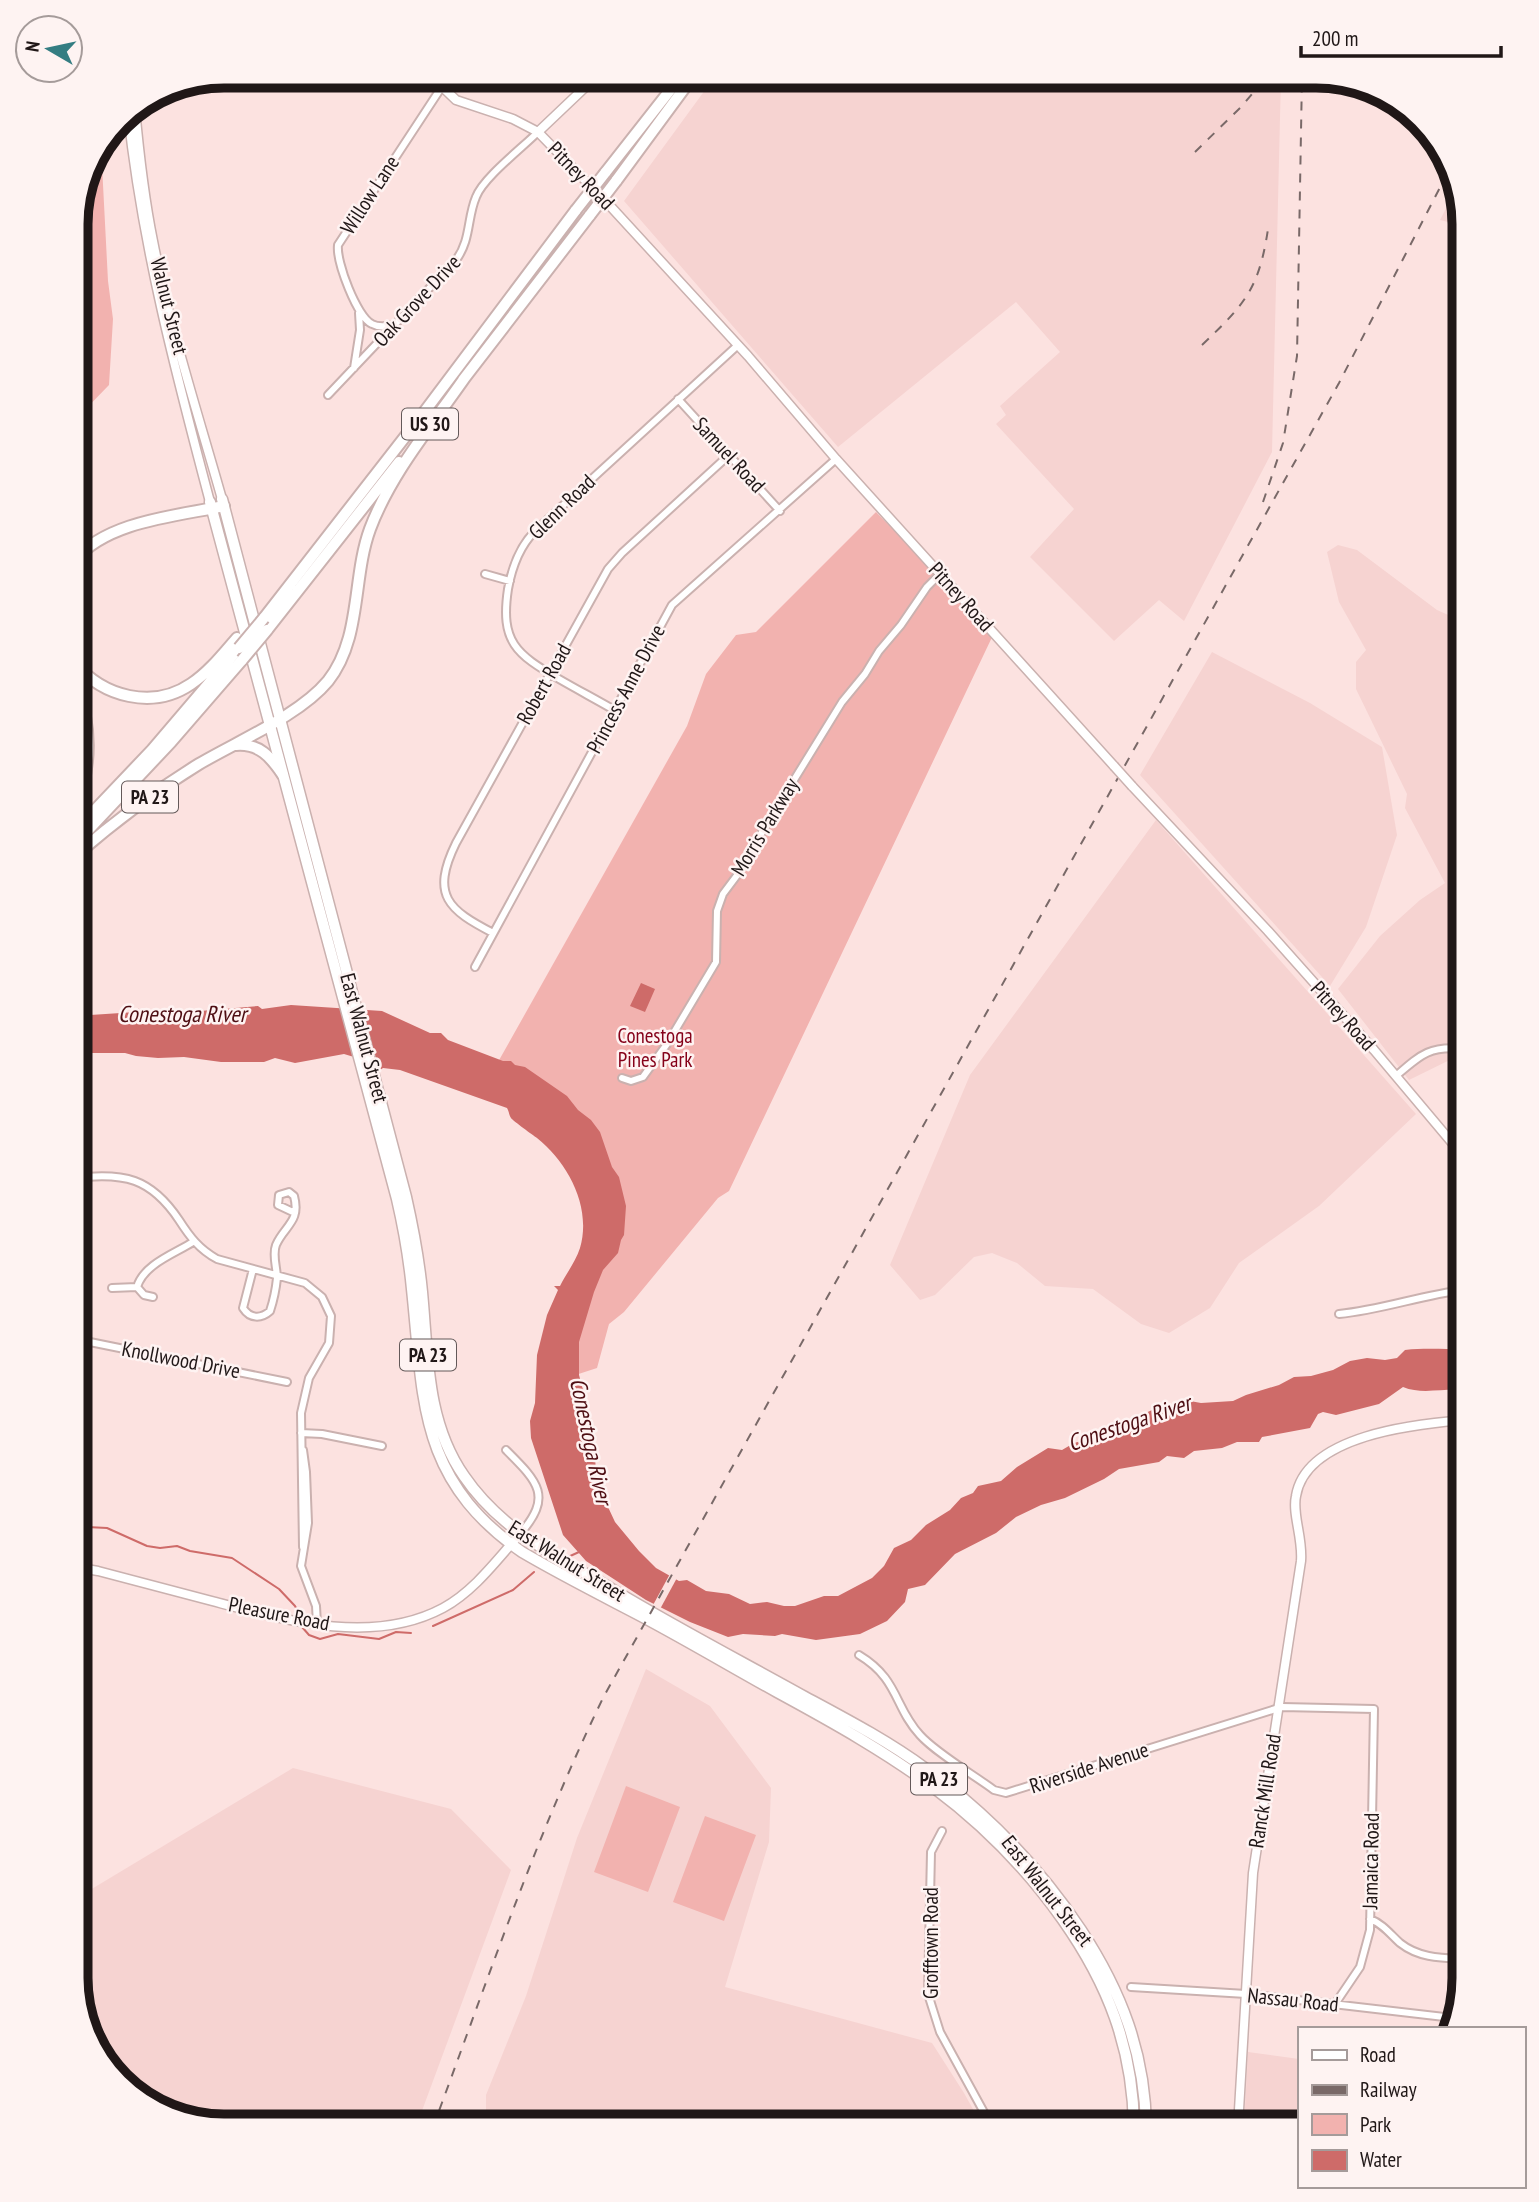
<svg xmlns="http://www.w3.org/2000/svg" width="1539" height="2202" viewBox="0 0 1539 2202" font-family="'PT Sans Narrow',sans-serif">
	<style>
		.built { fill: #f6d3d1 }
		.green { fill: #f2b2af }
		.water { fill: #ce6b69 }
		.pier { fill: #fce2e0 }
		.lines { fill: none; stroke-linecap: round; stroke-linejoin: round }
		.stream { stroke: #ce6b69; stroke-width: 2 }
		.street-casing { stroke: #cab1af; stroke-width: 10 }
		.secondary-casing { stroke: #cab1af; stroke-width: 11 }
		.primary-casing { stroke: #cab1af; stroke-width: 13 }
		.highway-casing { stroke: #cab1af; stroke-width: 14 }
		.street { stroke: #fff; stroke-width: 6 }
		.secondary { stroke: #fff; stroke-width: 8 }
		.primary { stroke: #fff; stroke-width: 10 }
		.highway { stroke: #fff; stroke-width: 10 }
		.rail { stroke: #796968; stroke-width: 2; stroke-dasharray: 9 9; stroke-linecap: butt }
		.secondary-bridge-casing { stroke: #cab1af; stroke-width: 11; stroke-linecap: butt }
		.highway-bridge-casing { stroke: #cab1af; stroke-width: 14; stroke-linecap: butt }
		.secondary-bridge { stroke: #fff; stroke-width: 8 }
		.highway-bridge { stroke: #fff; stroke-width: 10 }
		.labels { text-anchor: middle; stroke-width: 5; stroke-linejoin: round; paint-order: stroke }
		.shield { fill: #fef3f2; stroke: #635959; stroke-width: 2 }
		.shield-label { font-size: 19px; font-weight: bold; fill: #201717 }
		.street-label { font-size: 21px; fill: #201717; stroke: #fef3f2 }
		.park-label { font-size: 21px; fill: #850119; stroke: #fef3f2 }
		.water-label { font-size: 23px; font-style: italic; fill: #4e0e13; stroke: #fef3f2 }
		.rim { fill: none; stroke: #201717; stroke-width: 9 }
	</style>
	<rect width="100%" height="100%" fill="#fce2e0"/>
	<path class="built" d="M454 75H509L494 90 472 92Z
		M716 75 1281 76 1272 452 1184 621 1159 600 1114 641 1030 557 1074 509 996 424 1006 415 1000 406 1060 352 1016 302 838 447 624 201Z
		M1455 191 1464 224V226L1440 220Z
		M1338 545 1357 550 1437 610 1464 622V1053L1409 1080 1338 989 1380 936 1420 900 1445 883 1405 808 1407 794 1356 689V662L1366 650 1339 602 1327 552Z
		M1212 652 1310 703 1382 747 1397 835 1366 927 1330 986 1140 775Z
		M1156 820 1416 1114 1319 1206 1239 1263 1210 1308 1169 1333 1141 1324 1093 1289 1045 1286 1017 1263 992 1253 974 1257 935 1295 920 1300 890 1265 970 1075Z
		M646 1669 710 1706 771 1788 769 1842 725 1987 932 2043 964 2093 983 2127H486V2095L526 1996 577 1838Z
		M293 1768 451 1809 511 1870 416 2127 215 2126 142 2102 95 2052 75 1978V1899Z
		M1248 2052 1299 2059V2127H1244Z"/>
	<path class="green" d="M101 146 108 281 113 319 109 385 76 419V215L87 167Z
		M876 512 994 633 729 1191 718 1198 624 1312 609 1324 597 1368 557 1381 594 1183 498 1062 687 726 706 674 736 635 756 632Z
		M626 1786 680 1807 648 1892 594 1872Z
		M705 1816 756 1835 724 1921 673 1902Z"/>
	<path class="water" d="M641 983 655 989 645 1012 630 1006Z
		M291 1005 382 1011 430 1033H441L448 1040 503 1061H511L515 1065 525 1067 567 1096 578 1110 591 1120 600 1132 612 1167 619 1177 626 1206 624 1235 621 1240 618 1253 603 1270 594 1292 579 1342V1375L594 1431 596 1476 608 1507 615 1522 639 1551 656 1568 679 1581 687 1580 706 1591 729 1594 750 1604 767 1602 784 1606H795L824 1596H838L872 1578 884 1566 894 1548 911 1540 926 1525 950 1510 961 1498 973 1493 978 1486 1001 1481 1017 1467 1048 1448 1062 1450 1074 1443 1097 1437 1114 1422 1131 1420 1152 1410 1176 1408 1190 1401 1201 1403 1233 1401 1246 1395 1279 1385 1294 1377 1311 1376 1333 1370 1350 1361 1367 1358 1385 1360 1397 1358 1405 1350C1425 1348 1444 1349 1464 1350V1390C1443 1388 1422 1395 1403 1387L1379 1404 1336 1415 1323 1412 1318 1414 1310 1428 1262 1437 1259 1442H1237L1222 1448 1194 1451 1184 1458 1167 1456 1159 1462 1119 1469 1104 1479 1065 1498 1041 1505 1016 1517 996 1533 955 1554 925 1585 908 1589 905 1602 887 1621 860 1634 816 1640 782 1634 775 1636 743 1634 728 1637 690 1622 646 1600 586 1561 563 1535 531 1438 530 1421 535 1403 537 1355 547 1315 558 1290 554 1286H560C566 1274 576 1261 580 1248 592 1207 568 1163 537 1138 533 1135 513 1121 511 1118 509 1115 509 1111 507 1108L400 1070 383 1068 380 1070 354 1057 344 1054 295 1063 275 1058 264 1062H221L184 1057 158 1058 136 1056 125 1053H75V1016L136 1012 138 1008 141 1011H200L258 1006 262 1009Z"/>
	<path class="pier" d="M671 1572 678 1576 659 1611 652 1607Z"/>
	<g class="lines">
		<path class="stream" d="M75 1542 80 1540 82 1531 87 1527 107 1528 147 1546 160 1548 177 1546 190 1551 232 1558 279 1589 295 1606 301 1617
			M568 1557 579 1552
			M433 1626 513 1590 534 1572
			M302 1627 309 1635 320 1639 338 1634 379 1639 396 1632 411 1633"/>
		<g class="street-casing">
			<path id="street" d="M394 325C387 326 379 328 372 324 357 317 336 262 338 245L441 88
				M354 368 360 330 359 313
				M328 395 456 260C471 240 467 218 476 197 483 178 522 148 538 132
				M678 399 780 511
				M485 574 510 581
				M616 711C597 700 578 690 559 679 516 654 500 642 508 589 512 567 519 547 535 531L738 345
				M493 933C449 910 430 896 456 843L608 569 622 553 729 455
				M475 967 672 605 836 459
				M1396 1076C1420 1055 1430 1045 1464 1049
				M622 1078 631 1081 643 1077 667 1044 716 962 717 911 723 894 738 874 765 827 842 702 865 674 879 651 901 625 927 587 940 574
				M75 1163 76 1178
				M75 1178C124 1172 151 1178 179 1220 190 1237 199 1249 217 1259L305 1283 322 1297 331 1316 329 1343 309 1378 301 1413 303 1547
				M253 1269 243 1308C250 1319 261 1319 270 1311 273 1302 276 1288 277 1278 277 1268 272 1255 276 1245 284 1226 301 1222 294 1196L289 1192 279 1195 278 1205 295 1213
				M137 1287 144 1295 153 1297
				M112 1288 137 1287C144 1264 174 1254 193 1242
				M1339 1314C1382 1310 1421 1295 1464 1290
				M75 1339 287 1382
				M301 1433 322 1434 382 1446
				M303 1450 306 1472 308 1523 301 1566 316 1606 317 1624
				M506 1450C538 1482 553 1496 520 1534
				M859 1655C899 1679 894 1707 920 1735 936 1753 974 1775 994 1790L1006 1793 1282 1707 1374 1709 1370 1930 1360 1967 1335 2004
				M942 1831 931 1852 928 1994 940 2032 992 2127
				M1370 1919C1383 1924 1390 1934 1400 1943 1419 1958 1441 1958 1464 1959
				M1131 1987 1246 1994 1453 2018"/>
		</g>
		<g class="secondary-casing">
			<path id="secondary" d="M430 75 456 100 513 119 538 132 612 208 748 356 836 459 1114 766
				M135 108C139 152 144 197 153 241 170 328 198 414 222 499
				M128 113C142 245 176 374 210 502
				M538 132 598 75
				M1132 786 1268 931 1374 1050 1464 1157
				M75 1567 98 1571C136 1581 174 1591 212 1601 284 1620 372 1646 443 1608 474 1591 496 1561 520 1534
				M1238 2127 1253 1873 1301 1561C1303 1538 1292 1514 1296 1496 1306 1435 1416 1424 1464 1420"/>
		</g>
		<g class="primary-casing">
			<path id="primary" d="M222 499 406 1197C413 1228 419 1260 422 1292 428 1355 426 1422 464 1476 502 1532 559 1557 615 1591 677 1628 742 1662 805 1697 846 1719 888 1741 926 1769 986 1813 1039 1867 1081 1930 1121 1991 1145 2053 1146 2127
				M210 502 397 1199C404 1229 409 1258 412 1289 424 1402 418 1479 522 1552 561 1575 603 1596 643 1617 688 1641 732 1667 777 1692 893 1755 985 1809 1063 1920 1108 1984 1133 2048 1134 2127"/>
		</g>
		<g class="highway-casing">
			<path id="highway" d="M605 173 682 75
				M616 181 694 75
				M463 380 590 215
				M75 560C107 521 177 516 224 506
				M264 618 422 415 576 210
				M267 630 399 462
				M75 663C103 697 153 710 191 684 209 672 223 654 237 638
				M236 745C259 743 271 757 283 775
				M75 807C92 768 92 723 75 684
				M75 831 152 750 239 648
				M75 844 171 742 242 660
				M75 856C114 822 155 791 199 764 238 741 300 715 328 681 362 638 352 578 370 529 391 473 432 425 466 376"/>
		</g>
		<use href="#street" class="street"/>
		<use href="#secondary" class="secondary"/>
		<use href="#primary" class="primary"/>
		<use href="#highway" class="highway"/>
		<path class="rail" d="M1195 152 1242 106 1267 76
			M1202 345C1245 304 1259 289 1268 229
			M1263 502 1283 443 1297 356 1302 76
			M433 2127C487 1982 536 1835 604 1696L1339 383 1449 170"/>
		<g class="secondary-bridge-casing">
			<path id="secondary-bridge" d="M1114 766 1132 786"/>
		</g>
		<g class="highway-bridge-casing">
			<path id="highway-bridge" d="M576 210 605 173
				M590 215 616 181
				M239 648 264 618
				M242 660 267 630"/>
		</g>
		<use href="#secondary-bridge" class="secondary-bridge"/>
		<use href="#highway-bridge" class="highway-bridge"/>
	</g>
	<g class="labels">
		<g class="shield">
			<rect x="402" y="408.5" width="56" height="31" rx="5"/>
			<rect x="122" y="781.5" width="56" height="31" rx="5"/>
			<rect x="400" y="1339.5" width="56" height="31" rx="5"/>
			<rect x="911" y="1763.5" width="56" height="31" rx="5"/>
		</g>
		<g class="shield-label">
			<text x="430" y="431">US 30</text>
			<text x="150" y="804">PA 23</text>
			<text x="428" y="1362">PA 23</text>
			<text x="939" y="1786">PA 23</text>
		</g>
		<g class="street-label">
			<text transform="translate(581 176) rotate(46)" y="7">Pitney Road</text>
			<text transform="translate(370 195) rotate(-57)" y="7">Willow Lane</text>
			<text transform="translate(417 301) rotate(-47)" y="7">Oak Grove Drive</text>
			<text transform="translate(169 306) rotate(76)" y="7">Walnut Street</text>
			<text transform="translate(729 455) rotate(47)" y="7">Samuel Road</text>
			<text transform="translate(562 507) rotate(-44)" y="7">Glenn Road</text>
			<text transform="translate(961 597) rotate(48)" y="7">Pitney Road</text>
			<text transform="translate(544 684) rotate(-61)" y="7">Robert Road</text>
			<text transform="translate(626 689) rotate(-62)" y="7">Princess Anne Drive</text>
			<text transform="translate(765 827) rotate(-59)" y="7">Morris Parkway</text>
			<text transform="translate(1343 1016) rotate(48)" y="7">Pitney Road</text>
			<text transform="translate(364 1038) rotate(75)" y="7">East Walnut Street</text>
			<text transform="translate(181 1360) rotate(11)" y="7">Knollwood Drive</text>
			<text transform="translate(567 1561) rotate(32)" y="7">East Walnut Street</text>
			<text transform="translate(279 1614) rotate(11)" y="7">Pleasure Road</text>
			<text transform="translate(1089 1768) rotate(-18)" y="7">Riverside Avenue</text>
			<text transform="translate(1265 1791) rotate(-81)" y="7">Ranck Mill Road</text>
			<text transform="translate(1371 1861) rotate(-89)" y="7">Jamaica Road</text>
			<text transform="translate(1047 1891) rotate(52)" y="7">East Walnut Street</text>
			<text transform="translate(931 1943) rotate(-90)" y="7">Grofftown Road</text>
			<text transform="translate(1293 2000) rotate(6)" y="7">Nassau Road</text>
		</g>
		<g class="park-label">
			<text x="655" y="1043">Conestoga<tspan x="655" dy="24">Pines Park</tspan></text>
		</g>
		<g class="water-label">
			<text x="182" y="1022">Conestoga River</text>
			<text transform="translate(1129 1423) rotate(-19)" y="8">Conestoga River</text>
			<text transform="translate(591 1441) rotate(78)" y="8">Conestoga River</text>
		</g>
	</g>
	<path d="M0 0H1539V2202H0ZM224 88H1316A136 136 0 0 1 1452 224V1978A136 136 0 0 1 1316 2114H224A136 136 0 0 1 88 1978V224A136 136 0 0 1 224 88Z" fill="#fef3f2" fill-rule="evenodd"/>
	<path class="rim" d="M224 88H1316A136 136 0 0 1 1452 224V1978A136 136 0 0 1 1316 2114H224A136 136 0 0 1 88 1978V224A136 136 0 0 1 224 88Z"/>
	<rect x="1298" y="2027" width="228" height="161" fill="#fef3f2" stroke="#a59b9a" stroke-width="2"/>
	<rect x="1312" y="2050" width="35" height="10" fill="#ffffff" stroke="#a59b9a" stroke-width="2"/>
	<text x="1360" y="2062" font-size="21" fill="#201717">Road</text>
	<rect x="1312" y="2085" width="35" height="10" fill="#796968" stroke="#a59b9a" stroke-width="2"/>
	<text x="1360" y="2097" font-size="21" fill="#201717">Railway</text>
	<rect x="1312" y="2114" width="35" height="21" fill="#f2b2af" stroke="#a59b9a" stroke-width="2"/>
	<text x="1360" y="2132" font-size="21" fill="#201717">Park</text>
	<rect x="1312" y="2150" width="35" height="21" fill="#ce6b69" stroke="#a59b9a" stroke-width="2"/>
	<text x="1360" y="2167" font-size="21" fill="#201717">Water</text>
	<g transform="translate(49 49) rotate(279)"><circle r="33" fill="#fef3f2" stroke="#a59b9a" stroke-width="2"/>
	<path d="M0-5L12 26L0 18L-12 26Z" fill="#347d82"/>
	<text y="-10" font-size="19" font-weight="bold" text-anchor="middle" fill="#201717">N</text>
	</g>
	<path d="M1301 46v10h200v-10" fill="none" stroke="#201717" stroke-width="3.5"/>
	<text x="1312" y="46" font-size="21" fill="#201717" stroke="#fef3f2" stroke-width="5" paint-order="stroke">200 m</text>
</svg>
